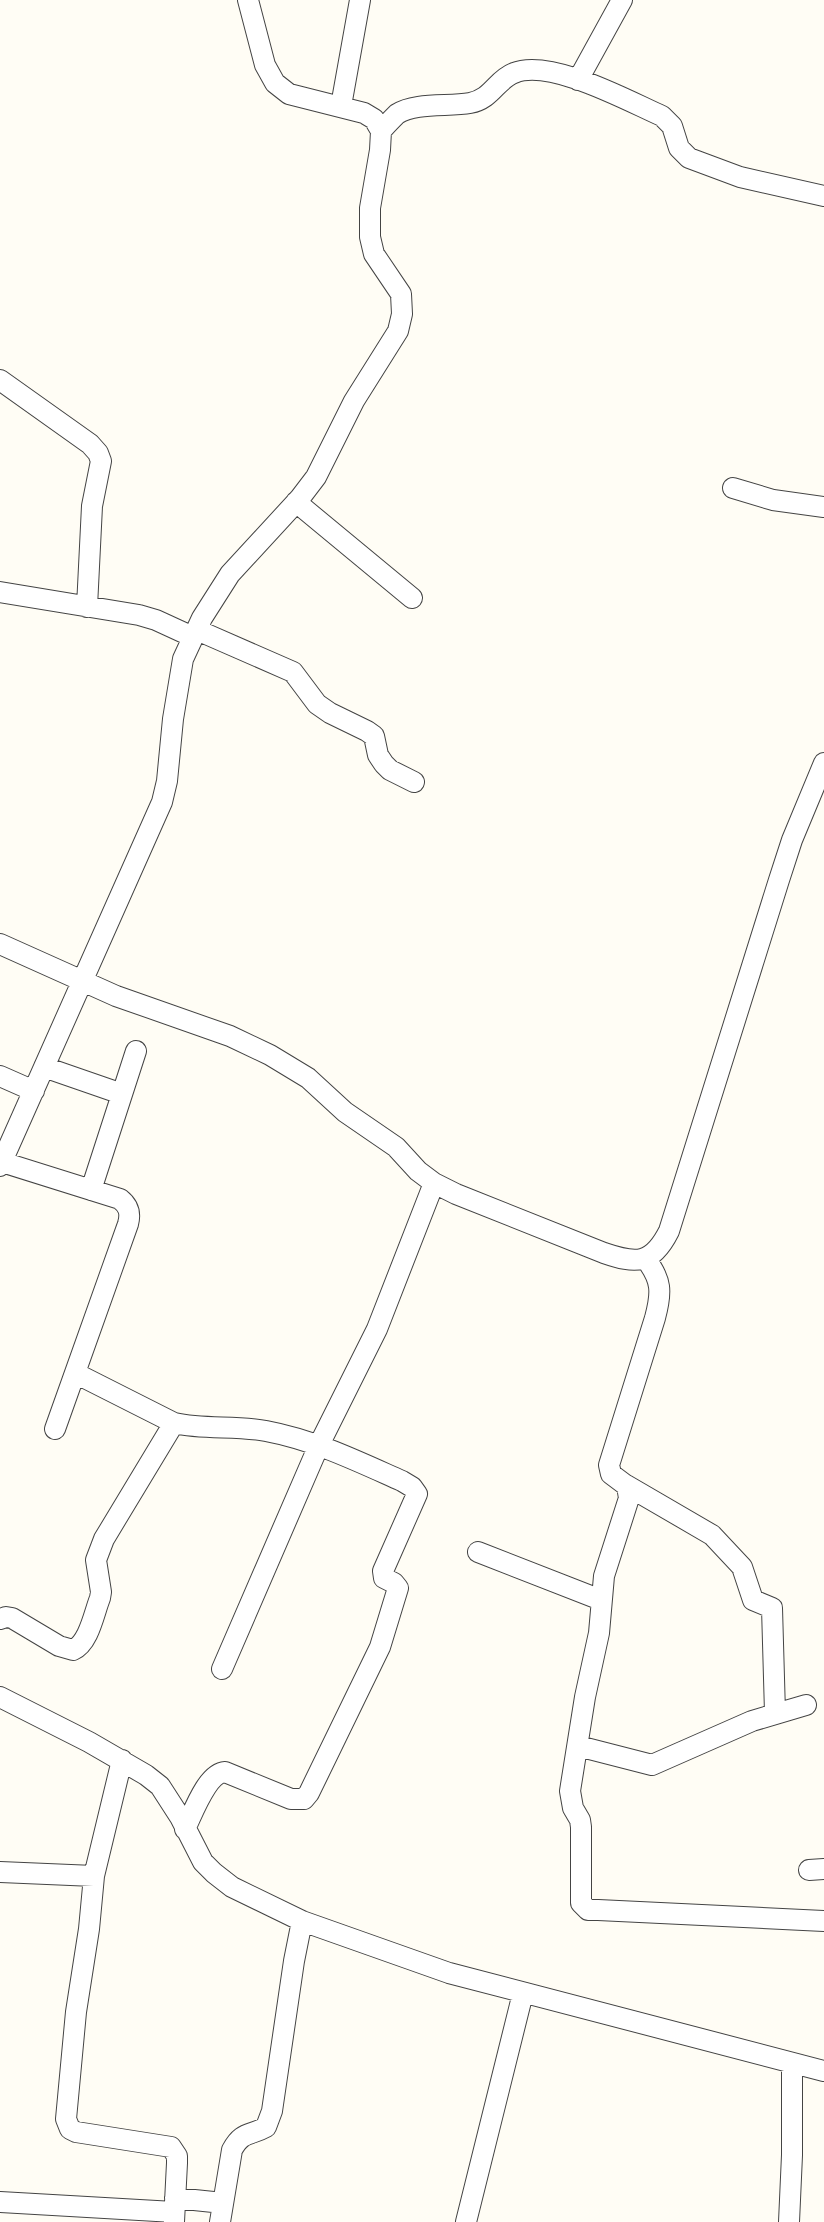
<svg xmlns="http://www.w3.org/2000/svg" width="824" height="2222" viewBox="0 0 824 2222" font-family="Georgia,serif">
	<style>
		.lines { fill: none; stroke-linecap: round; stroke-linejoin: round }
		.minor-casing { stroke: #444; stroke-width: 22 }
		.minor { stroke: #fff; stroke-width: 20 }
	</style>
	<rect width="100%" height="100%" fill="#fffdf5"/>
	<g class="lines">
		<g class="minor-casing">
			<path id="minor" d="M578 80 622 0
				M341 106 360 0
				M381 131C386 125 392 119 397 114 415 102 449 107 470 103 492 99 496 80 514 73 550 58 628 101 662 116L672 126 679 148 689 158 740 177 824 196
				M0 380 90 444 98 453 101 461 92 506 87 607
				M733 488 773 500 824 507
				M296 502 412 598
				M0 592 139 615 156 620 193 637
				M197 630 293 672 317 704 330 713 367 731 374 736 378 755 384 764 390 770 414 782
				M0 944 116 996 230 1036 270 1055 308 1078 345 1112 396 1147 418 1171 434 1183 456 1194 604 1253C636 1264 652 1265 669 1231L779 880 792 840 824 763
				M44 1067 122 1094
				M0 1076 34 1091
				M2 1162 120 1199C129 1206 131 1213 128 1224L55 1429
				M0 1166 162 802 167 781 173 719 183 659 202 618 230 574 300 498 316 477 354 401 398 331 402 314 401 294 374 254 370 237V208L380 150 381 131 374 119 364 113 289 94 275 83 265 65 248 0
				M91 1190 136 1051
				M645 1258C662 1280 662 1292 655 1318L609 1465 611 1474 627 1486 629 1498 604 1576 599 1633 585 1697 570 1791 573 1808 580 1820 581 1827V1903L588 1910H598L824 1921
				M75 1373 174 1423C204 1430 236 1425 266 1431 314 1440 357 1461 402 1481L412 1487 417 1494 383 1571 384 1578 394 1583 398 1588 380 1647 309 1793 304 1799H291L225 1772C207 1773 193 1813 185 1829
				M626 1485 712 1535 742 1567 753 1600 772 1608 775 1713
				M478 1552 601 1600
				M0 1619 6 1617 12 1618 59 1646 73 1650C89 1643 94 1613 100 1598L101 1592 96 1560 104 1539 174 1423
				M222 1669 319 1445 377 1329 434 1183
				M0 1697 89 1742 146 1775 160 1786 180 1817 203 1862 214 1873 232 1887 302 1921 449 1973 824 2071
				M578 1746 652 1765 752 1721 806 1705
				M122 1760 94 1876 89 1929 76 2012 66 2119 70 2129 76 2132 171 2147 177 2156V2163L174 2222
				M809 1870 824 1869
				M0 1872 94 1876
				M175 2198 223 2203
				M0 2202 174 2212
				M220 2222 232 2150C242 2131 250 2136 266 2127L272 2111 294 1961 302 1921
				M466 2222 523 1993
				M789 2222 792 2155V2064"/>
		</g>
		<use href="#minor" class="minor"/>
	</g>
</svg>
